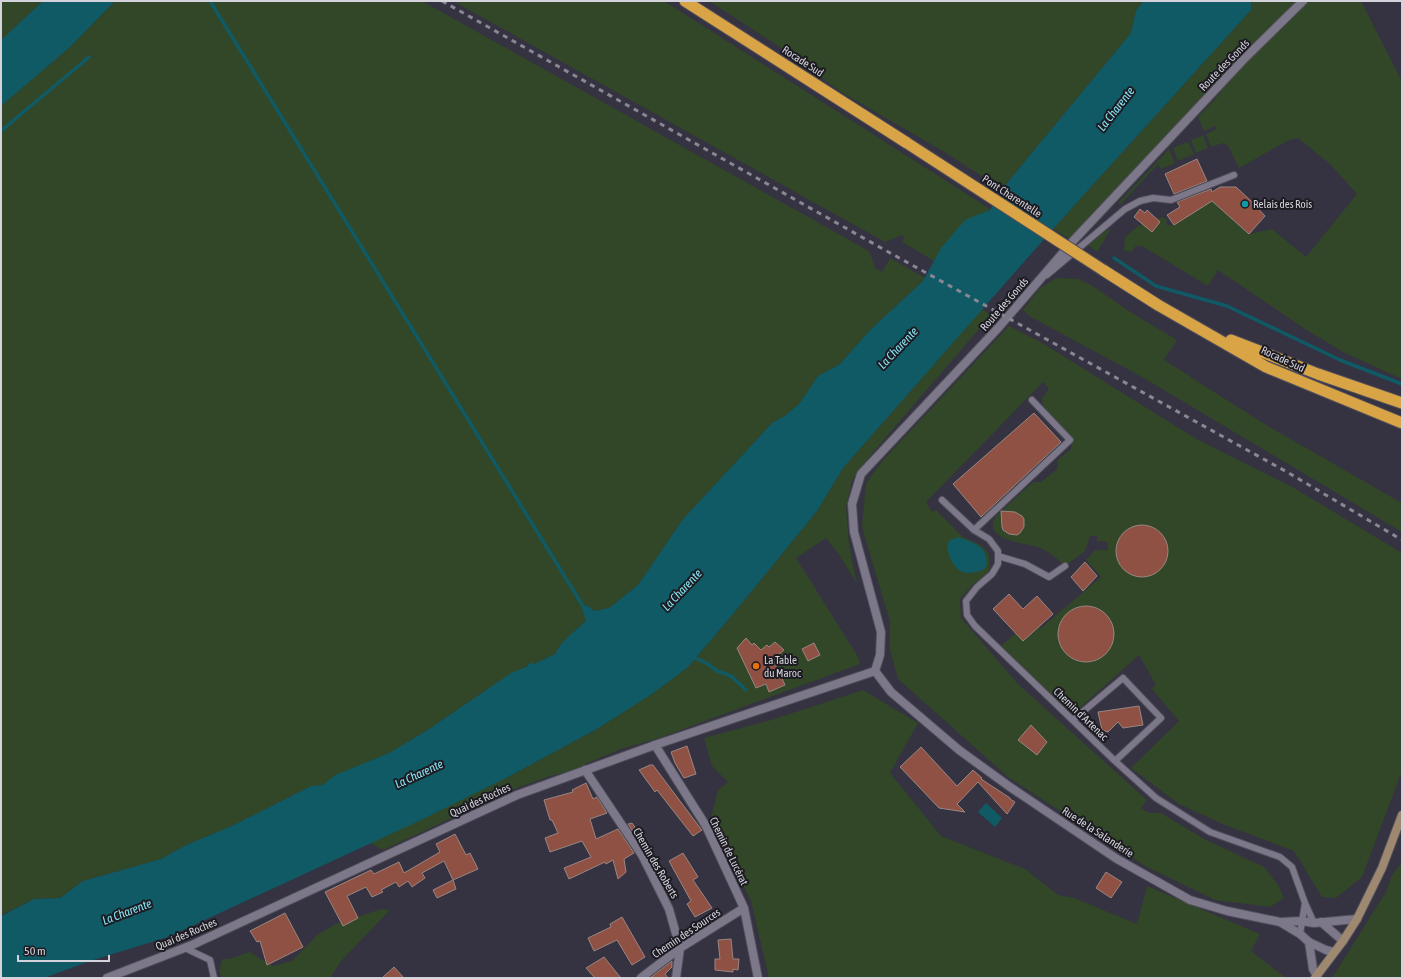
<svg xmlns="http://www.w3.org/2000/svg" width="1403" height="979" viewBox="0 0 1403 979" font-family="'Asap Condensed',sans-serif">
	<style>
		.green { fill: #314728 }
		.water { fill: #105a65 }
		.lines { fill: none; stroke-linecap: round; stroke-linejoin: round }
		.stream { stroke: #105a65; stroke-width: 3.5 }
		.building { fill: #8f5144; stroke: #9a8681 }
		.service-casing { stroke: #504e5a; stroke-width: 8 }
		.minor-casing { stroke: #504e5a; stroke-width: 10 }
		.tertiary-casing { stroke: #504e5a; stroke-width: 10 }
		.secondary-casing { stroke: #504e5a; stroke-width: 10 }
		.trunk-casing { stroke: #504e5a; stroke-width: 13 }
		.service { stroke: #7c7889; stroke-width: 6 }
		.minor { stroke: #7c7889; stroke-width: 8 }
		.tertiary { stroke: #7c7889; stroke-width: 8 }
		.secondary { stroke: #9f8870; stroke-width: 8 }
		.trunk { stroke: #d9a445; stroke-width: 11 }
		.rail { stroke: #898793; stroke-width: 3; stroke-dasharray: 5 5; stroke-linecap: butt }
		.trunk-bridge-casing { stroke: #504e5a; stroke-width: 13; stroke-linecap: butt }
		.trunk-bridge { stroke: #d9a445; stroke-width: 11 }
		.culture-dot { fill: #0f9aa8; stroke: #1d1b22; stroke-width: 1.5 }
		.food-dot { fill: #e8710a; stroke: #1d1b22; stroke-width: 1.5 }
		.labels { text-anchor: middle; stroke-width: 4; stroke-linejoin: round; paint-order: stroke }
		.street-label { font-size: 11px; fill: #d4d3dc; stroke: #1d1b22 }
		.poi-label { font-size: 11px; fill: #d4d3dc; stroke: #1d1b22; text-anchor: start }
		.water-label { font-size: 12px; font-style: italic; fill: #87e6f7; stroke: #1d1b22 }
	</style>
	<rect width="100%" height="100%" fill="#353241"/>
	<path class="green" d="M1 1H43L1 40Z
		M115 1H422L869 251 876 269 882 272 890 258 925 278 923 281 871 329 840 364 818 376 799 404 786 415 772 423 683 519 638 585 609 608 594 611 587 605 582 608 586 621 571 634 561 644 555 654 534 664 531 662C523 670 511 674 501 680L426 731 389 753 336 775 323 785 311 786 236 824 184 846 161 859 83 881 60 898 34 899 1 915V106L70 47Z
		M453 1H664L990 209 941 248 934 261 902 242 904 237 902 235 885 242Z
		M709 1H1144L1136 10 1131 33 1002 189 941 150 841 92 778 46Z
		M1251 1H1361L1402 82V379L1343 352 1305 329 1218 270 1208 286 1142 246H1136L1131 252 1124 251 1125 237 1138 226 1163 217 1167 220 1166 225H1174L1212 201 1249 234 1272 229 1306 257 1357 194 1330 164 1298 138 1287 141 1239 168 1228 146 1223 143 1211 147 1206 134 1217 129 1215 126 1204 131 1198 117 1216 98 1240 64 1073 241 1053 229 1251 10Z
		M1203 135 1208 148 1196 153 1191 140Z
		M1188 142 1194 154 1178 161 1173 148Z
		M1169 149 1175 163 1161 169 1158 164 1120 205 1118 203Z
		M1111 229 1097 252 1088 245 1107 230Z
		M1056 278 1078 279 1091 285 1132 313 1177 340 1164 360 1266 425 1402 503V532L1142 377 1029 316 1023 310 1039 289Z
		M982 309 991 315 869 457 852 480 846 507 849 545 857 584 838 553 826 538 796 558 858 657 860 664 659 738 621 749 585 764 583 768 550 776 514 789 383 850 370 843 508 777 597 729 652 694 688 667 733 614 817 511 843 468Z
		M1009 326 1042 343 1195 438 1294 488 1402 553V771L1362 877 1336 898 1322 897 1294 851 1225 825 1179 804 1131 768 1179 721 1151 688 1156 685 1139 655 1072 715 1001 646 1016 633 1023 641 1039 627 1041 628 1101 577 1086 560 1095 550H1108L1107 542 1097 541V536H1090L1085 551 1065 566C1057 559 1050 552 1040 548 1028 543 980 541 996 516L1033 482H1041L1057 469 1058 460 1071 449 1072 441 1070 435 1043 406 1042 398 1049 389 1043 382 926 502 932 512 936 510 963 537 981 545 989 554 990 564 989 571 983 578 974 583 960 599 961 618 1018 684 1147 800 1141 808 1149 813H1161L1204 839 1264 867 1278 885 1284 898 1270 907 1215 900 1145 866 1008 777 898 679 890 650V622L862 527 866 483 883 460Z
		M863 690 918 723 890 773 941 836 1025 869 1058 895 1074 898 1137 924 1147 886 1260 934 1251 951 1286 978H769L751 901 710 822 718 790 728 782 712 766 704 738 771 720Z
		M1402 862V978H1332L1386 892 1392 875Z
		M381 909 390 910 341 961 330 978H222L219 972 222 959H229L250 952 272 966 292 961 317 935 336 924Z"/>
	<path class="water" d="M43 1H115L70 47 1 106V40Z
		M1144 1H1251V10L1053 229 843 468 817 511 733 614 688 667 652 694 597 729 508 777 419 821 168 937 90 961 44 978H1V916L34 899 60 898 83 881 161 859 184 846 236 824 311 786 323 785 335 775 389 753 426 731 511 673 526 667 531 662 534 664 555 654 561 644 571 634 586 621 582 609 587 605 594 611 609 608 638 585 683 519 772 423 786 415 799 404 818 376 840 364 871 329 923 281 941 248 965 220 990 210 1002 189 1131 33 1136 10Z
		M958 537C974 543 990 546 986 568 963 580 951 569 947 546L949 541Z
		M986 803 1002 818 995 827 978 812Z"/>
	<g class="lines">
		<path class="stream" d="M210 1 586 611
			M1 131 89 57
			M1114 258 1156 286 1227 306 1340 360 1402 384
			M695 658 708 664 717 671 731 676 746 690"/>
	</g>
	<path class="building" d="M1197 159 1207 181 1174 194 1165 174Z
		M1220 187H1236L1250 200 1265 216 1249 234 1212 201 1174 225 1167 215 1180 207 1177 202 1211 189 1212 192Z
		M1140 209 1145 213 1147 210 1160 222 1152 232 1134 217Z
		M1034 413 1061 442 981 517 953 484Z
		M1001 511 1015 512 1022 516 1024 519V527L1020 533 1017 535 1009 534 1003 530 1002 527Z
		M1116 551a26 26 0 1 1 52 0a26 26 0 1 1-52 0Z
		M1085 562 1097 576 1083 591 1071 577Z
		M1009 594 1023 609 1037 596 1053 614 1023 641 993 609Z
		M1058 634a28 28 0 1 1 56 0a28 28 0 1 1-56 0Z
		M746 638 752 645 754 643 761 650 767 645 769 647 775 642 784 650 773 660 785 685 769 692 766 684 756 688 737 648Z
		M814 643 820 655 808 661 802 649Z
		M1139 706 1143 725 1123 728 1118 722 1108 732 1102 730 1098 712Z
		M1031 725 1047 742 1037 755 1018 740Z
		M687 746 696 774 684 778 675 763 671 752Z
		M921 747 957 786 973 770 982 778 981 779 1010 798V799L1015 802 1007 814 978 782 957 804 965 812 939 808 900 767Z
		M650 765H653L701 829 702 830 693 836 657 790 655 792 639 770Z
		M586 783 593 799 597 797 607 813 590 819 596 839 618 829 634 853 624 859 626 872 618 879 613 860 606 864 605 862 569 879 564 868 591 857 582 841 550 852 545 838 558 833 552 820H550L544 800 573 792 572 790Z
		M632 823 642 838 643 837 648 846 644 848 628 824Z
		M455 834 466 855 470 853 478 869 453 880 444 861 422 873 425 878 412 887 408 881 399 887 396 882 381 890 383 892 372 897 366 887 347 896 358 918 343 926 325 892 371 870 374 874 399 862 404 873 440 852 436 844Z
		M683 853 698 877 693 880 712 908 695 917 687 904 691 901 669 861Z
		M1106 872 1122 882 1111 898 1096 888Z
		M453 880 456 889 437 898 433 890Z
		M285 913 303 947 267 965 260 941 257 942 250 931Z
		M622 917 645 957 632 965 617 940 594 951 588 938 611 927 610 924Z
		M731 939 733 959H739L738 970 733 969V972L715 970V959H720L718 940Z
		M604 957 616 972 621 978H595L586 968Z
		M672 961V967L665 974 668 978H650Z
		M394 967 404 978H382Z"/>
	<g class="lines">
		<g class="service-casing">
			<path id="service" d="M1047 275 1125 209 1140 201 1153 198 1171 200 1234 175
				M942 500 974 530 989 539 998 551V564L992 574 977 587 966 601 967 615 975 626 1115 761 1156 798 1210 832 1280 857 1292 867 1305 903 1314 923
				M974 530 1070 440 1032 400
				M998 556 1025 564 1049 577 1065 566
				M1073 720 1123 678 1161 718 1115 761
				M1300 934 1305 903
				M185 948 210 960 214 978"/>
		</g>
		<g class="minor-casing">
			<path id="minor" d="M655 745 706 826 744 908 758 978
				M585 770 642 855 669 909 680 948 676 978
				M641 978 680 948 744 908"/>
		</g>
		<g class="tertiary-casing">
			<path id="tertiary" d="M875 671 880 655 881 632 854 532 852 504 861 474 999 327 1073 241 1243 60 1303 1
				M875 671 891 692 959 750 1010 787 1117 859 1190 900 1227 911 1280 922 1300 934 1309 942 1326 950 1334 952
				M1281 922 1301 921 1314 923 1357 919
				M1321 922 1343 941
				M1309 942 1313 969 1317 976
				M107 978 192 945 517 795 655 745 875 671"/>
		</g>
		<g class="secondary-casing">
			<path id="secondary" d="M1315 978 1343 941 1357 919 1382 868 1402 815"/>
		</g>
		<g class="trunk-casing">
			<path id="trunk" d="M685 1 907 143
				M1103 270 1158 305 1266 367 1402 423
				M1231 340 1318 374 1402 403"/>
		</g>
		<use href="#service" class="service"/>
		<use href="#minor" class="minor"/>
		<use href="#tertiary" class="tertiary"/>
		<use href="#secondary" class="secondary"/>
		<use href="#trunk" class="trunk"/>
		<path class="rail" d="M442 1 883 249 1287 472 1402 540"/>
		<g class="trunk-bridge-casing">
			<path id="trunk-bridge" d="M907 143 1103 270"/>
		</g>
		<use href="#trunk-bridge" class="trunk-bridge"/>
	</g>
	<circle class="culture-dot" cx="1245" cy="204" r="4"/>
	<circle class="food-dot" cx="756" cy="666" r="4"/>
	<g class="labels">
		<g class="street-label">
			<text transform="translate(803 61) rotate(33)" y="4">Rocade Sud</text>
			<text transform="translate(1224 65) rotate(-46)" y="4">Route des Gonds</text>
			<text transform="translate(1012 196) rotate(33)" y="4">Pont Charentelle</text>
			<text transform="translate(1004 304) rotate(-49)" y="4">Route des Gonds</text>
			<text transform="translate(1283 359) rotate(25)" y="4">Rocade Sud</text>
			<text transform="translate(1081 714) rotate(44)" y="4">Chemin d'Artenac</text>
			<text transform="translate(480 800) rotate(-25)" y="4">Quai des Roches</text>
			<text transform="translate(1098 832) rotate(33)" y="4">Rue de la Salanderie</text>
			<text transform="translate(729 851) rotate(64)" y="4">Chemin de Lucérat</text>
			<text transform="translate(656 863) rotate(60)" y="4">Chemin des Roberts</text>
			<text transform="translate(686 933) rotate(-34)" y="4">Chemin des Sources</text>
			<text transform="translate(186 934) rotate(-23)" y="4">Quai des Roches</text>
		</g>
		<g class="poi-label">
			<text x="1253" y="208">Relais des Rois</text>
			<text x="764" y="664">La Table<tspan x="764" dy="13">du Maroc</tspan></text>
		</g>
		<g class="water-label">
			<text transform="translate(1116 109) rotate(-52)" y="4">La Charente</text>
			<text transform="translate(898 348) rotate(-47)" y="4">La Charente</text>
			<text transform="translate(682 590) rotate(-47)" y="4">La Charente</text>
			<text transform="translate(419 774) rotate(-25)" y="4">La Charente</text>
			<text transform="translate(127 912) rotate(-21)" y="4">La Charente</text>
		</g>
	</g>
	<rect width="1403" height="979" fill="none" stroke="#d4d3dc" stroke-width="4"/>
	<path d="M18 955v6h91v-6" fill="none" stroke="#d4d3dc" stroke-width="2"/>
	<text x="24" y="955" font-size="12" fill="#d4d3dc" stroke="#1d1b22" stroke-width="3" paint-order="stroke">50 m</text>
</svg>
